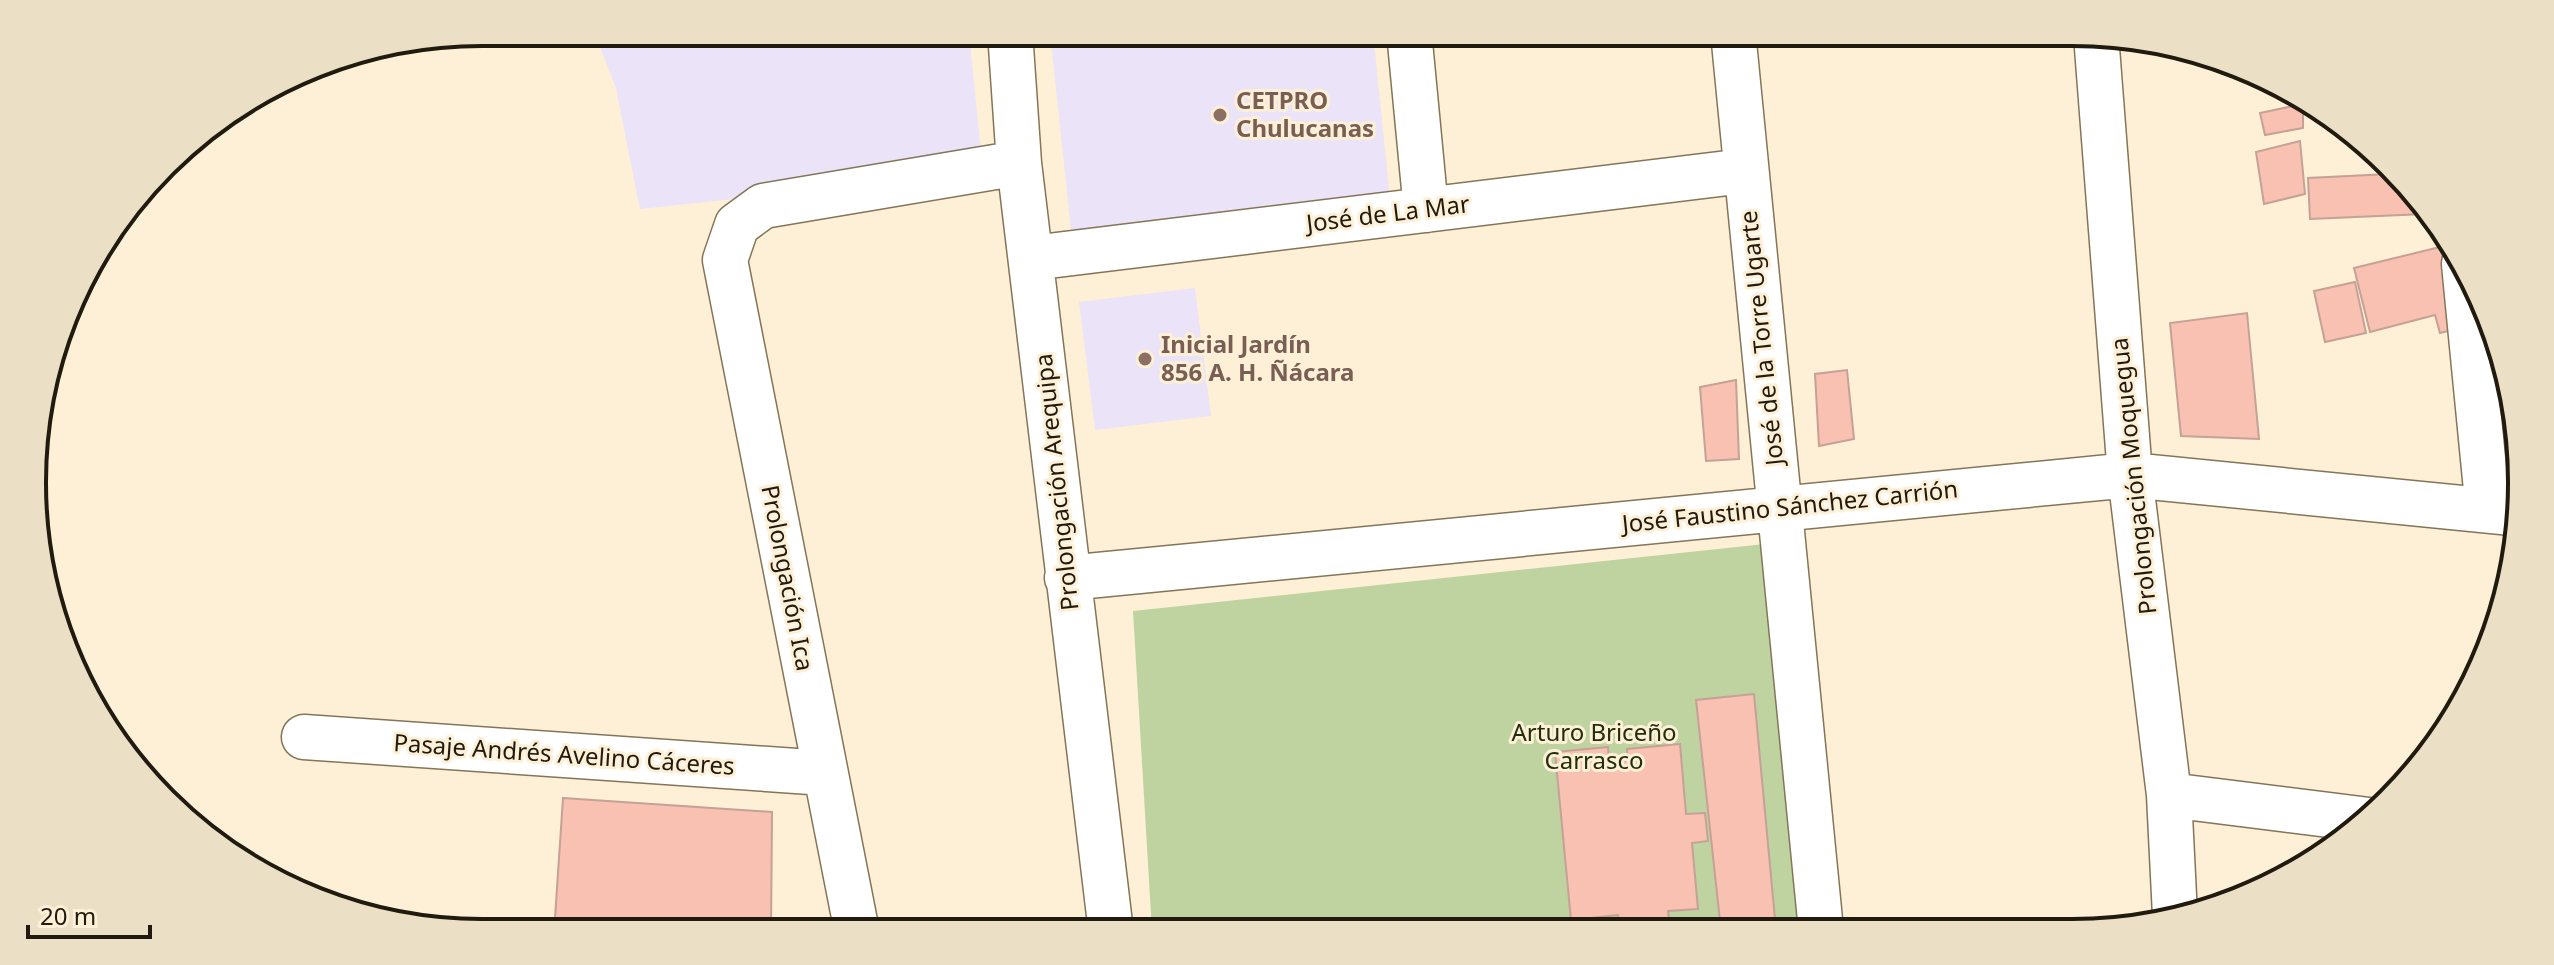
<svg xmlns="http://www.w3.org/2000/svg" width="2554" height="965" viewBox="0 0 2554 965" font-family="'Noto Sans',sans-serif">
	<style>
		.built { fill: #fae6bf }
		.education { fill: #ebe3f8 }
		.green { fill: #bfd3a1 }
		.building { fill: #f8c1b1; stroke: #c5a197; stroke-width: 2 }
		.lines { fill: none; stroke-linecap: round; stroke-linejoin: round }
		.minor-casing { stroke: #837558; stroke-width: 47 }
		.minor { stroke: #fff; stroke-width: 44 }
		.education-dot { fill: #8d6e63; stroke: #fdf0d6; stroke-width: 3 }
		.labels { text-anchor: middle; stroke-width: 6; stroke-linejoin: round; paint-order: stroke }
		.education-label { font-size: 24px; font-weight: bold; fill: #785e54; stroke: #fdf0d6; text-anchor: start }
		.street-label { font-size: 24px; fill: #201a0f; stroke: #fdf0d6 }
		.park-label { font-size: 24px; fill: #222e0c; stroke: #fdf0d6 }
		.rim { fill: none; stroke: #201a0f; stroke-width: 4 }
	</style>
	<rect width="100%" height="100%" fill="#fdf0d6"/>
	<path class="built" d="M456 921 524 933 455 929Z"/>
	<path class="education" d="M594 32H969L981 153 966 174 640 209 616 88Z
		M1050 32H1373L1390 199 1071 230Z
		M1195 288 1211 416 1095 430 1079 302Z"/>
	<path class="green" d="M1765 544 1801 930 1152 931 1133 611Z"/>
	<path class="building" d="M2303 104V128L2265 135 2260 113Z
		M2300 141 2305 194 2264 204 2256 152Z
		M2389 174 2424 214 2310 219 2308 178Z
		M2440 247 2460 328 2440 333 2435 315 2370 332 2354 268Z
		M2355 282 2366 333 2325 342 2314 291Z
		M2247 313 2259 439 2181 436 2170 323Z
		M1847 370 1854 439 1819 446 1815 374Z
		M1736 380 1739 459 1706 461 1700 387Z
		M2461 681 2469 682 2458 707Z
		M1754 694 1776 930H1721L1696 700Z
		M1680 744 1686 814 1705 813 1708 841 1692 843 1698 909 1668 911 1670 927 1637 930H1619L1618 915 1571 920 1555 752 1608 747 1609 762 1628 760 1627 749Z
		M563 798 772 812 771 932 554 933Z"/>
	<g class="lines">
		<g class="minor-casing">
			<path id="minor" d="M1010 32 1019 163 1111 932
				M1409 32 1426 210
				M1733 32 1821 930
				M2096 35 2130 475 2169 795 2175 916
				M1032 258 1744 171
				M2464 264 2488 510
				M1067 578 2130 475 2512 513
				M304 737 825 773
				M2169 795 2369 820
				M857 932 725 260 737 225 763 206 1019 163"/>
		</g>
		<use href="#minor" class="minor"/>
	</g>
	<g class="education-dot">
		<circle cx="1220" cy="115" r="8"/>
		<circle cx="1145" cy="359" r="8"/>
	</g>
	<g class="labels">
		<g class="education-label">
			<text x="1236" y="109">CETPRO<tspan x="1236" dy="28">Chulucanas</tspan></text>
			<text x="1161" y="353">Inicial Jardín<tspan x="1161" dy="28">856 A. H. Ñácara</tspan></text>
		</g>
		<g class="street-label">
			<text transform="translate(1388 214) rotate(-7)" y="8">José de La Mar</text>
			<text transform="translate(1762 338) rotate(-96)" y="8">José de la Torre Ugarte</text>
			<text transform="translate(2134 476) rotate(-96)" y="8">Prolongación Moquegua</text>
			<text transform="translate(1057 482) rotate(-96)" y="8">Prolongación Arequipa</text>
			<text transform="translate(1790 507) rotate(-6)" y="8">José Faustino Sánchez Carrión</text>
			<text transform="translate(787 578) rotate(79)" y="8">Prolongación Ica</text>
			<text transform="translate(564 755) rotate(4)" y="8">Pasaje Andrés Avelino Cáceres</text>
		</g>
		<g class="park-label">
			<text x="1594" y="741">Arturo Briceño<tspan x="1594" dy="28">Carrasco</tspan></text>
		</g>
	</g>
	<path d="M0 0H2554V965H0ZM482 46H2072A436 436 0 0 1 2508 482V483A436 436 0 0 1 2072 919H482A436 436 0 0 1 46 483V482A436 436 0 0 1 482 46Z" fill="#ebdfc6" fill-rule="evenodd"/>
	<path class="rim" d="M482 46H2072A436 436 0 0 1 2508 482V483A436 436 0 0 1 2072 919H482A436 436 0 0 1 46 483V482A436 436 0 0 1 482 46Z"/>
	<path d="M28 925v12h122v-12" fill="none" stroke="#201a0f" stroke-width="4"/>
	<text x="40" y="925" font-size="24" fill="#201a0f" stroke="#fdf0d6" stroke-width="6" paint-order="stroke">20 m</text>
</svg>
